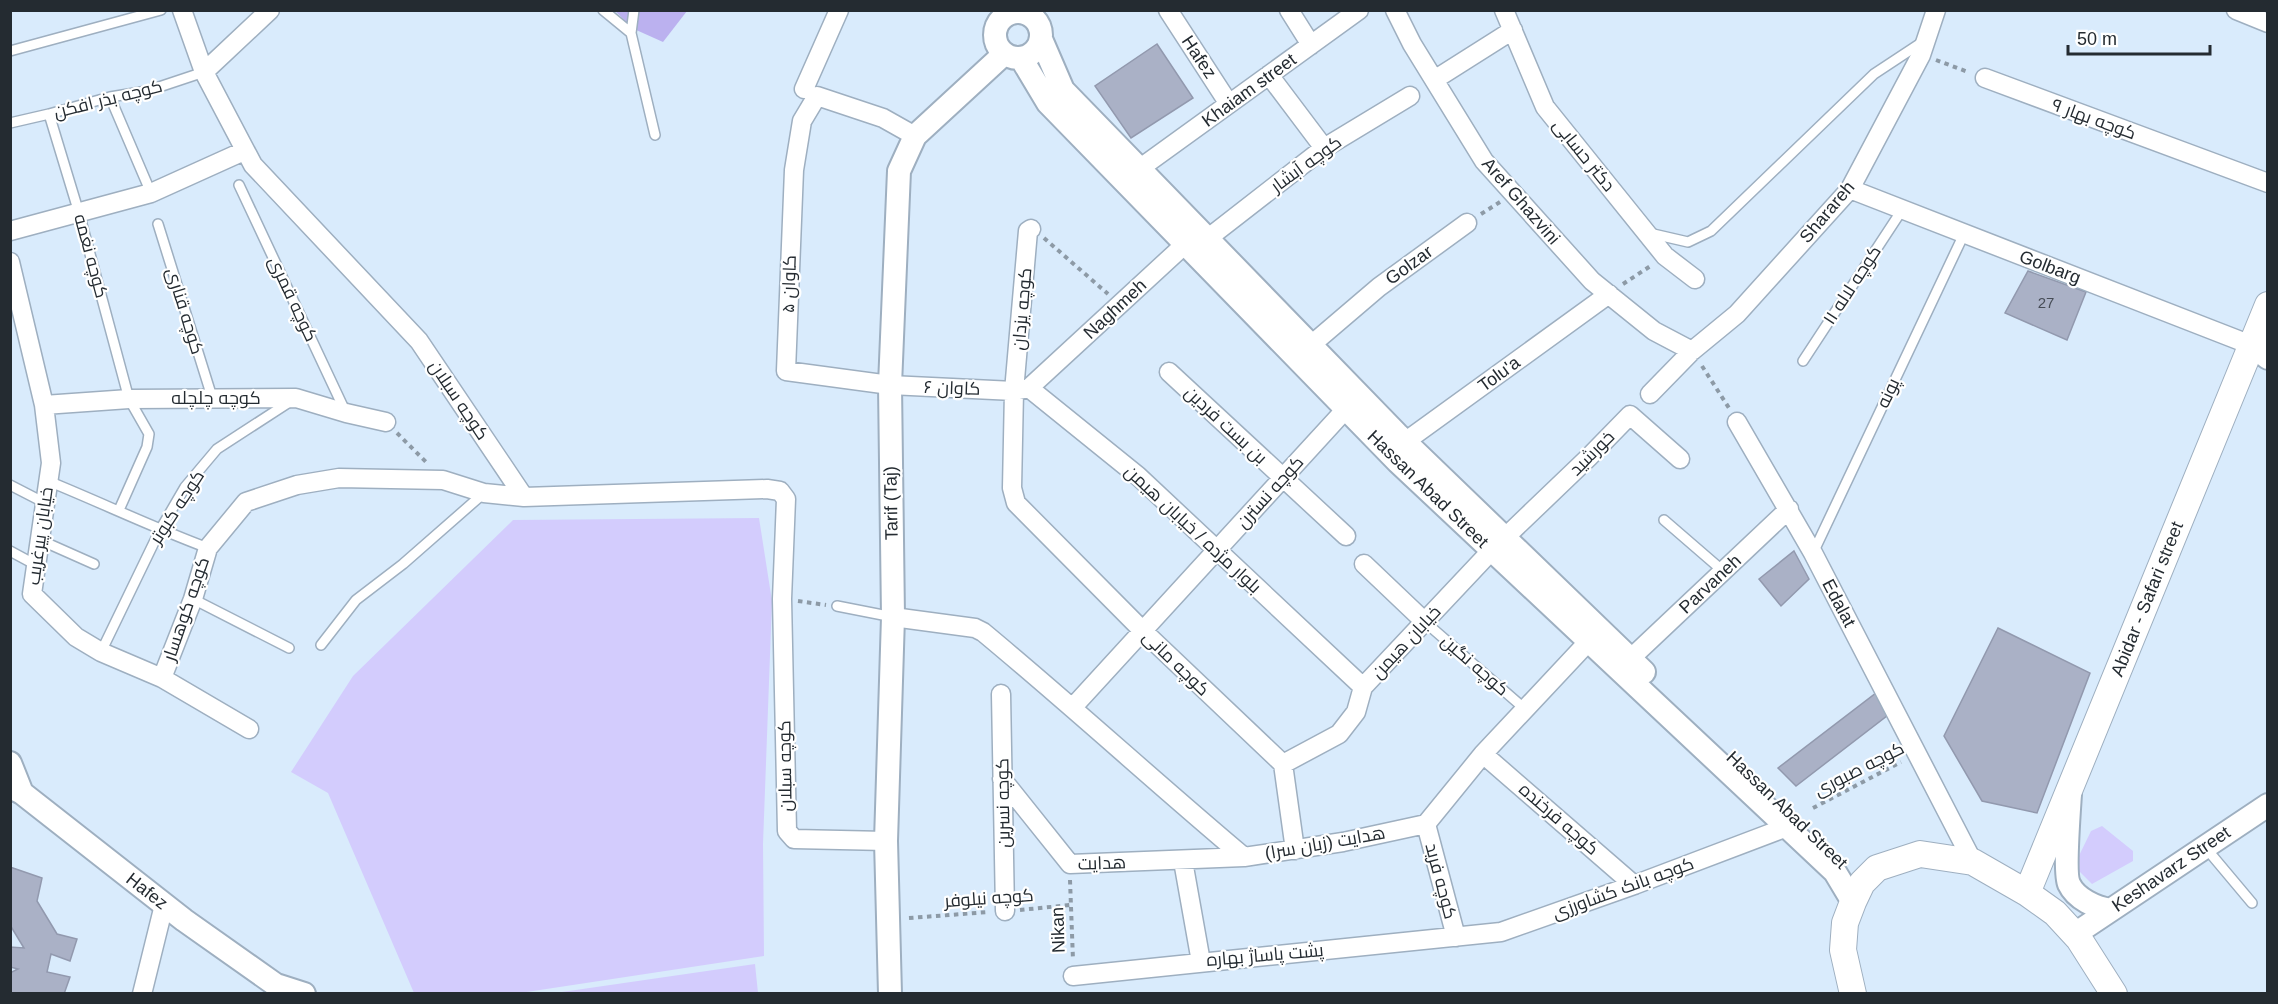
<svg xmlns="http://www.w3.org/2000/svg" width="2278" height="1004" viewBox="0 0 2278 1004" font-family="Helvetica,Cairo,sans-serif">
	<style>
		.green { fill: #d3ccfd }
		.forest { fill: #bbb1ef }
		.building { fill: #aab1c6; stroke: #9299ae; stroke-width: 1.5 }
		.lines { fill: none; stroke-linecap: round; stroke-linejoin: round }
		.service-casing { stroke: #9eafc0; stroke-width: 12 }
		.minor-casing { stroke: #9eafc0; stroke-width: 21 }
		.tertiary-casing { stroke: #9eafc0; stroke-width: 26 }
		.secondary-casing { stroke: #9eafc0; stroke-width: 28 }
		.path { stroke: #8d9aa6; stroke-width: 4; stroke-dasharray: 4.5 4.5; stroke-linecap: butt }
		.service { stroke: #fff; stroke-width: 9 }
		.minor { stroke: #fff; stroke-width: 18 }
		.tertiary { stroke: #fff; stroke-width: 22 }
		.secondary { stroke: #fff; stroke-width: 26 }
		.labels { text-anchor: middle; stroke-width: 4.5; stroke-linejoin: round; paint-order: stroke }
		.number-label { font-size: 15px; fill: #464c56 }
		.street-label { font-size: 18px; fill: #242b31; stroke: #fff }
	</style>
	<rect width="100%" height="100%" fill="#d9ebfc"/>
	<path class="green" d="M759 518 772 601 763 844 764 956 520 993H414L328 793 291 772 353 676 513 520Z
		M2102 826 2133 851V861L2092 884 2074 866 2091 831Z
		M755 964 758 993H555Z"/>
	<path class="forest" d="M615 11H687L663 42 634 29Z"/>
	<path class="building" d="M1157 44 1193 98 1131 138 1095 86Z
		M2028 271 2086 292 2067 340 2005 313Z
		M1794 551 1809 579 1781 606 1759 579Z
		M1998 628 2090 673 2037 813 1982 801 1944 736Z
		M1880 690 1892 712 1796 786 1778 768Z
		M10 867 42 878 37 901 57 934 77 939 70 961 51 954 47 972 70 977 64 994H10V973L18 969 10 967V947L24 948 10 925Z"/>
	<g class="lines">
		<g class="service-casing">
			<path id="service" d="M603 10 631 33
				M634 10 631 33 655 135
				M10 51 161 10
				M110 97 151 193
				M49 114 79 213 129 399 149 434 147 447 119 510
				M10 123 49 114 110 97 147 91 204 72
				M239 185 346 413
				M158 224 212 397
				M1649 233 1688 242 1711 231 1874 74 1924 41
				M1803 361 1902 210
				M48 481C102 503 154 528 208 548
				M10 485 45 503
				M1664 520 1723 571
				M40 540 94 564
				M10 551 36 565
				M1813 553 1964 234
				M193 599 289 648
				M837 606 893 617
				M1425 622 1525 709
				M321 645 356 600 403 564 484 493
				M101 652 160 530 185 487 217 449 291 401
				M2205 847 2252 903"/>
		</g>
		<g class="minor-casing">
			<path id="minor" d="M182 10 204 72 253 165 419 341 524 497 767 489 780 491 786 499 782 599 787 831 794 839 886 841
				M1168 10 1229 104
				M1289 10 1311 45
				M1395 10 1412 44 1484 161 1592 281 1654 331 1692 351
				M1504 10 1545 107 1665 256 1695 279
				M2236 10 2268 23
				M204 72 270 10
				M1269 75 1324 148
				M1985 78 2268 183
				M1434 80 1513 30
				M804 89 839 10
				M915 136 883 118 817 96 802 121 794 170 786 371 890 385 1014 391 1029 388 1138 476 1363 687
				M1139 169 1359 10
				M1850 189 2251 345
				M1031 229 1028 231 1014 391 1012 488 1016 503 1143 631 1283 764 1295 850
				M10 231 151 193 244 151
				M1207 239 1324 148 1410 96
				M10 262 44 405 51 463 32 594 76 637 101 652 162 678 249 729
				M1311 345 1379 287 1467 223
				M1169 372 1346 536
				M1029 388 1194 236
				M1650 394 1692 351 1737 314 1850 189 1921 55 1936 10
				M44 405 129 399 296 398 346 413 386 422
				M1737 422 1813 553 1973 862
				M1395 449 1609 294
				M1364 564 1425 622
				M893 617 975 628 983 632C1071 705 1156 783 1244 857L1343 842 1426 824 1483 754 1589 641 1595 631
				M1630 659 1789 509
				M162 678 193 599 208 548 246 502 297 485 339 478 443 480 484 493 524 497
				M1001 694 1005 911
				M1073 707 1345 410
				M1483 754 1634 885
				M1283 764 1339 734 1356 712 1363 687 1492 550 1589 457 1630 415 1680 459
				M1002 779 1070 864 1244 857
				M1426 824 1456 937
				M1183 861 1201 962
				M1073 976 1501 932 1634 885 1787 827
				M142 994 164 905"/>
		</g>
		<g class="tertiary-casing">
			<path id="tertiary" d="M995 35a23 23 0 1 1 46 0a23 23 0 1 1-46 0Z
				M1041 39 1063 90 1397 434 1644 672
				M1021 58 1048 103 1398 462 1835 872 1853 902
				M2251 345 2268 358
				M10 763 22 793
				M10 787 22 793 184 920 276 985 304 994
				M2070 794C2069 810 2064 873 2069 884 2076 899 2096 908 2111 910
				M2075 934 2268 805
				M890 994 886 841 893 617 890 385 899 171 915 136 1004 54"/>
		</g>
		<g class="secondary-casing">
			<path id="secondary" d="M2027 893 2268 305
				M1853 994 1843 950 1845 923 1853 902 1862 883 1877 868 1920 854 1973 862 2027 893 2055 913 2079 939 2114 994"/>
		</g>
		<path class="path" d="M1936 60 1968 72
			M1481 214 1500 202
			M1044 238 1108 294
			M1623 284 1652 265
			M1702 366 1729 408
			M397 433 426 462
			M798 601 826 605
			M1813 808 1901 762
			M1070 880 1073 960
			M1020 910 1070 905
			M909 918 989 912"/>
		<use href="#service" class="service"/>
		<use href="#minor" class="minor"/>
		<use href="#tertiary" class="tertiary"/>
		<use href="#secondary" class="secondary"/>
	</g>
	<g class="labels">
		<g class="number-label">
			<text x="2046" y="308">27</text>
		</g>
		<g class="street-label">
			<text transform="translate(1199 57) rotate(56)" y="6">Hafez</text>
			<text transform="translate(1249 90) rotate(-36)" y="6">Khaiam street</text>
			<text transform="translate(108 99) rotate(-14)" y="6">کوچه بذر افکن</text>
			<text transform="translate(2094 119) rotate(20)" y="6">کوچه بهار ۹</text>
			<text transform="translate(1584 155) rotate(51)" y="6">دکتر حسابی</text>
			<text transform="translate(1306 164) rotate(-36)" y="6">کوچه آبشار</text>
			<text transform="translate(1521 201) rotate(49)" y="6">Aref Ghazvini</text>
			<text transform="translate(1827 212) rotate(-50)" y="6">Sharareh</text>
			<text transform="translate(91 256) rotate(75)" y="6">کوچه نغمه</text>
			<text transform="translate(1409 265) rotate(-36)" y="6">Golzar</text>
			<text transform="translate(2050 267) rotate(21)" y="6">Golbarg</text>
			<text transform="translate(789 284) rotate(-88)" y="6">کاوان ۵</text>
			<text transform="translate(1852 285) rotate(-57)" y="6">کوچه لاله ۱۱</text>
			<text transform="translate(293 299) rotate(65)" y="6">کوچه قمری</text>
			<text transform="translate(1022 309) rotate(-85)" y="6">کوچه یزدان</text>
			<text transform="translate(1115 309) rotate(-43)" y="6">Naghmeh</text>
			<text transform="translate(185 311) rotate(73)" y="6">کوچه قناری</text>
			<text transform="translate(1499 374) rotate(-36)" y="6">Tolu'a</text>
			<text transform="translate(952 388) rotate(2)" y="6">کاوان ۶</text>
			<text transform="translate(1888 393) rotate(-65)" y="6">پونه</text>
			<text x="216" y="404">کوچه چلچله</text>
			<text transform="translate(459 400) rotate(56)" y="6">کوچه سبلان</text>
			<text transform="translate(1226 425) rotate(43)" y="6">بن بست فردین</text>
			<text transform="translate(1592 453) rotate(-45)" y="6">خورشید</text>
			<text transform="translate(1428 489) rotate(44)" y="6">Hassan Abad Street</text>
			<text transform="translate(1270 492) rotate(-48)" y="6">کوچه نسترن</text>
			<text transform="translate(891 503) rotate(-91)" y="6">Tarif (Taj)</text>
			<text transform="translate(177 507) rotate(-57)" y="6">کوچه کبوتر</text>
			<text transform="translate(1193 529) rotate(43)" y="6">بلوار مژده / خیابان هیمن</text>
			<text transform="translate(40 536) rotate(-82)" y="6">خیابان پیرغریب</text>
			<text transform="translate(1710 584) rotate(-43)" y="6">Parvaneh</text>
			<text transform="translate(2147 599) rotate(-68)" y="6">Abidar - Safari street</text>
			<text transform="translate(1839 603) rotate(62)" y="6">Edalat</text>
			<text transform="translate(186 609) rotate(-71)" y="6">کوچه کوهسار</text>
			<text transform="translate(1406 642) rotate(-47)" y="6">خیابان هیمن</text>
			<text transform="translate(1176 663) rotate(44)" y="6">کوچه مانی</text>
			<text transform="translate(1475 665) rotate(41)" y="6">کوچه نگین</text>
			<text transform="translate(785 766) rotate(-91)" y="6">کوچه سبلان</text>
			<text transform="translate(1859 769) rotate(-27)" y="6">کوچه صبوری</text>
			<text transform="translate(1003 803) rotate(-91)" y="6">کوچه نسرین</text>
			<text transform="translate(1787 810) rotate(44)" y="6">Hassan Abad Street</text>
			<text transform="translate(1559 819) rotate(41)" y="6">کوچه فرخنده</text>
			<text transform="translate(1325 843) rotate(-10)" y="6">هدایت (زبان سرا)</text>
			<text transform="translate(1102 863) rotate(-2)" y="6">هدایت</text>
			<text transform="translate(2171 869) rotate(-34)" y="6">Keshavarz Street</text>
			<text transform="translate(1441 881) rotate(75)" y="6">کوچه فرید</text>
			<text transform="translate(1623 888) rotate(-20)" y="6">کوچه بانک کشاورزی</text>
			<text transform="translate(147 891) rotate(38)" y="6">Hafez</text>
			<text transform="translate(989 898) rotate(-4)" y="6">کوچه نیلوفر</text>
			<text transform="translate(1058 930) rotate(-92)" y="6">Nikan</text>
			<text transform="translate(1265 955) rotate(-5)" y="6">پشت پاساژ بهاره</text>
		</g>
	</g>
	<rect width="2278" height="1004" fill="none" stroke="#242b31" stroke-width="24"/>
	<path d="M2068 45v9h142v-9" fill="none" stroke="#242b31" stroke-width="3"/>
	<text x="2077" y="45" font-size="18" fill="#242b31" stroke="#ffffff" stroke-width="4.5" paint-order="stroke">50 m</text>
</svg>
